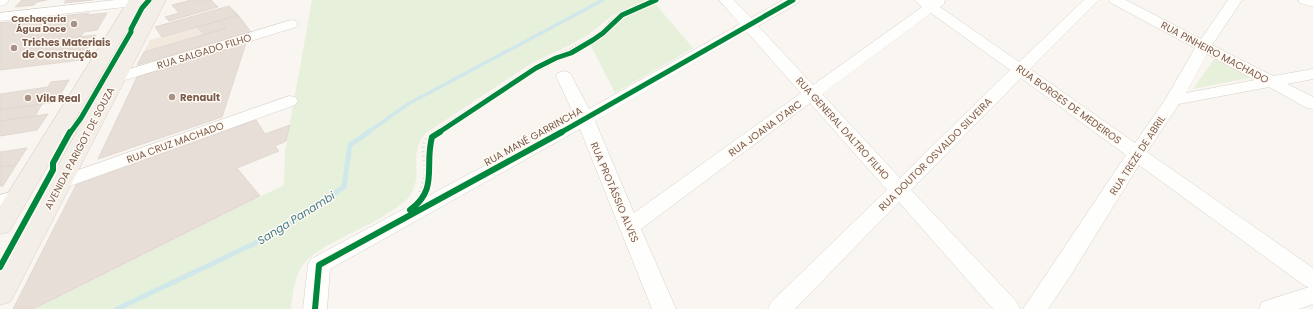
<svg xmlns="http://www.w3.org/2000/svg" width="1313" height="309" viewBox="0 0 1313 309" font-family="Poppins,sans-serif">
	<style>
		.residential { fill: #f2e8de }
		.green { fill: #e7f0db }
		.lines { fill: none; stroke-linecap: round; stroke-linejoin: round }
		.stream-far1 { stroke: #d0e8ea; stroke-width: 3.5 }
		.stream { stroke: #d0e8ea; stroke-width: 5 }
		.building { fill: #e6ded7; stroke: #e2d8d2 }
		.minor-casing { stroke: #d7d1cb; stroke-width: 1 }
		.major-casing { stroke: #dad1cc; stroke-width: 1 }
		.path-far1 { stroke: #dcd5d0; stroke-width: 2; stroke-dasharray: 1 2.5; stroke-linecap: butt }
		.path { stroke: #dcd5d0; stroke-width: 3; stroke-dasharray: 1 3.5; stroke-linecap: butt }
		.minor { fill: #fefefd; fill-rule: evenodd }
		.major { fill: #f3eee8; fill-rule: evenodd }
		.cycleway-far1-casing { stroke: #fffaf3; stroke-width: 7 }
		.cycleway-casing { stroke: #fffaf3; stroke-width: 9 }
		.cycleway-far1 { stroke: #00873e; stroke-width: 5 }
		.cycleway { stroke: #00873e; stroke-width: 6 }
		.poi-dot { fill: #a69286; stroke: #fffaf3; stroke-width: 1.5 }
		.labels { text-anchor: middle; stroke-width: 3; stroke-linejoin: round; paint-order: stroke }
		.far-poi-label { font-size: 9px; font-weight: bold; fill: #7a5c4d; stroke: #fffaf3; text-anchor: end }
		.poi-label { font-size: 10px; font-weight: bold; fill: #7a5c4d; stroke: #fffaf3; text-anchor: start }
		.street-label { font-size: 10px; fill: #7a5c4d; stroke: #fffaf3 }
		.water-label { font-size: 11px; font-style: italic; fill: #437c86; stroke: #fffaf3 }
	</style>
	<rect width="100%" height="100%" fill="#f9f5f0"/>
	<path class="residential" d="M219 21 226 28 144 52 150 40Z"/>
	<path class="green" d="M312 0H646L612 16 589 34 572 44 532 63 426 133C406 156 426 177 408 198 403 204 395 208 388 213 366 229 317 245 303 265 295 275 292 297 291 309H33L284 185 285 151Z
		M652 0 693 48 615 93 588 40C601 33 602 27 612 20 623 11 638 4 652 0Z
		M1218 54 1259 76 1193 89Z"/>
	<g class="lines">
		<path class="stream-far1" d="M367 133 408 104 603 0"/>
		<path class="stream" d="M117 309 270 236 344 187 350 145 369 132"/>
	</g>
	<path class="building" d="M22 0H47L37 2 34 5 15 7Z
		M66 0H93L64 3Z
		M191 0H211L218 7 169 21 165 17 179 13 172 5Z
		M229 6 238 15 162 37 155 27Z
		M89 13 87 15 107 13 97 30 84 32 81 36 26 43 46 18Z
		M238 15 251 32 137 65 144 52 226 28 219 21Z
		M46 18 26 43 96 35 81 60 0 70V23Z
		M219 21 226 28 204 35 197 27Z
		M246 43 222 117 98 159 137 77Z
		M69 80 56 102 0 110V94L48 87 51 82Z
		M42 104 35 116 0 121V110Z
		M48 114 37 130 0 136V123L1 121Z
		M256 120 265 134 290 125 286 141 275 146 279 151 237 168 260 196 33 309H13L76 185Z
		M27 148 16 165 0 167V152Z
		M16 165 3 186H0V167Z"/>
	<g class="lines">
		<g class="minor-casing">
			<path id="minor" d="M0 0H9L5 5 0 6Z
				M115 0H159L157 3 152 4 0 21V13Z
				M719 0H734L751 18 783 0H800L798 3 758 26 813 85 922 7 914 0H945L944 4 940 7 1019 62 1084 0H1099L1030 69 1135 143 1165 100 1195 48 1111 3 1109 0H1126L1201 39 1228 0H1242L1212 45 1273 76 1313 69V79L1287 84 1313 97V109L1307 108 1269 87 1179 104 1147 152 1313 268V304L1299 309H1259L1262 302 1309 287 1305 286 1139 165 1069 278 1048 309H1023L1126 155 1021 78 911 190 1017 302 1020 309H993L899 202 795 309H768L771 302 887 190 810 103 641 229 676 309H652L580 129 330 269 327 309H303L308 265 311 259 575 117 556 76 558 73 564 71 570 73 589 109 740 24ZM931 13 1010 70 900 178 822 94ZM747 32 801 93 634 213 595 121ZM1207 54 1255 80 1186 93Z
				M1298 0H1313V7L1300 3Z
				M291 20 296 21 298 24 296 27 122 81 116 83 110 81 108 78 110 75Z
				M289 96 295 97 298 101 295 105 67 187 60 189 53 187 50 183 53 179Z
				M18 190 25 192 28 197 25 202 0 209V195Z"/>
		</g>
		<g class="major-casing">
			<path id="major" d="M129 0H145L9 232 0 234V206Z
				M150 0H166L14 295 10 302 0 305V270Z"/>
		</g>
		<path class="path-far1" d="M432 133 534 67 599 34 610 21 619 14 651 0"/>
		<path class="path" d="M420 192C422 186 425 179 425 173 426 155 416 143 434 132"/>
		<use href="#minor" class="minor"/>
		<use href="#major" class="major"/>
		<g class="cycleway-far1-casing">
			<path id="cycleway-far1" d="M70 133 81 118 131 32V29L142 8 149 0
				M438 133 536 68 556 58 571 53 593 40 603 33 622 15 656 0
				M560 133 793 0"/>
		</g>
		<g class="cycleway-casing">
			<path id="cycleway" d="M410 210C439 189 424 167 432 137L440 132
				M0 267 53 170V163L70 132
				M315 309 319 265 562 132"/>
		</g>
		<use href="#cycleway-far1" class="cycleway-far1"/>
		<use href="#cycleway" class="cycleway"/>
	</g>
	<g class="poi-dot">
		<circle cx="74" cy="24" r="4"/>
		<circle cx="14" cy="48" r="4"/>
		<circle cx="172" cy="97" r="4"/>
		<circle cx="28" cy="98" r="4"/>
	</g>
	<g class="labels">
		<g class="far-poi-label">
			<text x="66" y="22">Cachaçaria<tspan x="66" dy="10">Água Doce</tspan></text>
		</g>
		<g class="poi-label">
			<text x="22" y="46">Triches Materiais<tspan x="22" dy="12">de Construção</tspan></text>
			<text x="180" y="101">Renault</text>
			<text x="36" y="102">Vila Real</text>
		</g>
		<g class="street-label">
			<text transform="translate(204 51) rotate(-17)" y="4">RUA SALGADO FILHO</text>
			<text transform="translate(1215 52) rotate(28)" y="4">RUA PINHEIRO MACHADO</text>
			<text transform="translate(1069 104) rotate(36)" y="4">RUA BORGES DE MEDEIROS</text>
			<text transform="translate(765 128) rotate(-36)" y="4">RUA JOANA D'ARC</text>
			<text transform="translate(843 128) rotate(48)" y="4">RUA GENERAL DALTRO FILHO</text>
			<text transform="translate(533 136) rotate(-29)" y="4">RUA MANÉ GARRINCHA</text>
			<text transform="translate(175 142) rotate(-20)" y="4">RUA CRUZ MACHADO</text>
			<text transform="translate(79 148) rotate(-62)" y="4">AVENIDA PARIGOT DE SOUZA</text>
			<text transform="translate(935 154) rotate(-45)" y="4">RUA DOUTOR OSVALDO SILVEIRA</text>
			<text transform="translate(1137 155) rotate(-57)" y="4">RUA TREZE DE ABRIL</text>
			<text transform="translate(615 192) rotate(67)" y="4">RUA PROTÁSSIO ALVES</text>
		</g>
		<g class="water-label">
			<text transform="translate(296 218) rotate(-32)" y="4">Sanga Panambi</text>
		</g>
	</g>
</svg>
